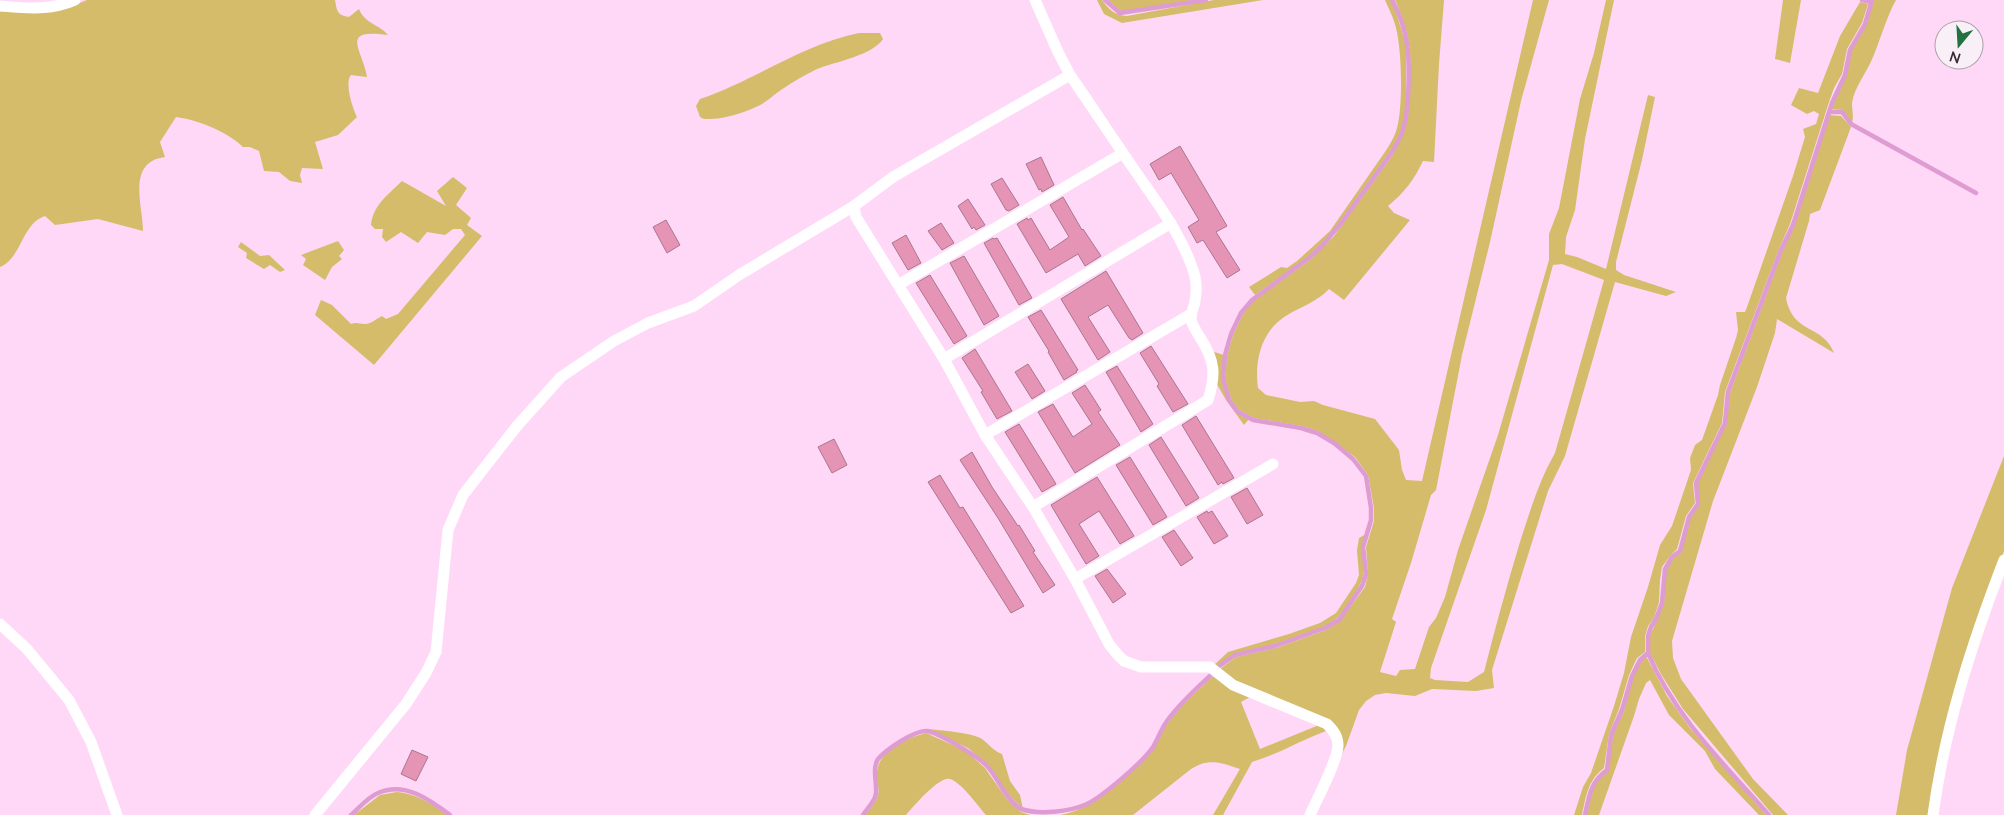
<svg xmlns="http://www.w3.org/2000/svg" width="2004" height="815" viewBox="0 0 2004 815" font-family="Lato,sans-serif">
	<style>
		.green { fill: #d4bc6b; fill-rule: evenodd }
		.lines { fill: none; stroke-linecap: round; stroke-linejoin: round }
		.stream { stroke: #de9cd2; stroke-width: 4.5 }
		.building { fill: #e594b6; stroke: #ab768c }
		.minor { stroke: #fff; stroke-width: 11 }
	</style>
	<rect width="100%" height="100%" fill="#fed8f6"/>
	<path class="green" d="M87 0H335C337 11 337 15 349 17L359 9C365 24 379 24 388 35 338 28 363 50 367 77L351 75C344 83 353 109 357 117L338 135 315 142 323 169 302 168 300 175 302 183 290 181 279 172 264 171 259 151 250 147H243C228 132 198 120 176 117L160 142 165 157C126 162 143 206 143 231L98 219 55 225 45 216C22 223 22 258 0 267V10L70 7Z
		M1097 0H1102C1109 10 1115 15 1127 16L1214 0H1263L1122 23 1104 14Z
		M1108 0H1193L1128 11H1121Z
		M1385 0H1392L1406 44V108L1403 125 1396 143 1331 235 1308 257 1255 295 1249 287 1281 267 1287 268 1297 261 1330 231 1387 149C1391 142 1395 136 1397 128 1403 106 1402 51 1396 28 1394 19 1389 9 1385 0Z
		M1395 0H1444L1439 64 1434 162 1423 161C1414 180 1404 193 1388 206L1394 213 1410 220 1344 300 1329 289C1318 301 1303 306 1289 314 1262 329 1254 359 1258 388L1266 395 1300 402 1314 401 1323 405 1375 419 1399 450 1402 470 1406 480 1422 481 1533 0H1549L1521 101 1490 242 1462 355 1436 490 1431 495 1411 563 1392 619 1396 622 1380 672 1396 676 1400 670 1415 669 1429 627 1436 618 1445 597 1458 550 1498 435 1549 260V234L1559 208 1580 99 1594 53 1606 0H1614L1585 139 1575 210 1566 237 1565 254 1577 257 1606 269 1648 95 1655 97 1642 160 1616 262V270L1624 275 1676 292 1666 296 1615 282 1565 456 1548 491 1492 670 1494 688 1476 691 1432 689 1415 696 1386 693 1375 695 1366 701 1359 710 1346 746 1335 767 1341 736 1236 684 1220 669 1236 657 1276 648 1326 630 1340 621 1365 587 1368 574 1366 547 1374 521V508L1368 475 1355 457 1318 431 1302 426 1254 418 1238 409 1231 399 1225 378 1227 356 1233 335 1243 314 1253 301 1310 260 1334 236 1392 156C1408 127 1409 107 1410 75 1410 65 1411 54 1409 44 1407 29 1401 14 1395 0ZM1562 264 1604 280 1555 453C1539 481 1530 511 1520 542 1507 585 1495 628 1484 672L1468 682 1435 680 1430 678 1431 668 1486 510 1553 265Z
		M1783 0H1801L1790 63 1775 59Z
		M1874 0H1896C1886 18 1881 38 1873 57 1867 72 1854 88 1852 103 1852 110 1854 116 1852 123L1843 110 1831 109 1838 90 1846 76 1851 51 1866 25Z
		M1860 2 1868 4 1862 23 1847 49 1842 74 1834 88 1829 102 1790 224 1779 249 1725 392 1722 423 1693 483 1695 503 1686 516 1677 549 1670 556 1662 567 1660 580 1659 602 1654 618 1648 626 1645 636V652L1637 658 1629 675 1619 709 1609 734 1604 768C1588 780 1586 796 1582 815H1574L1583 787 1591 773 1614 706 1624 673 1631 637 1648 587 1660 545 1672 526 1691 470 1690 458 1695 445 1702 440 1718 395 1720 385 1736 338 1738 330 1736 312H1745L1747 307 1793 176 1805 137 1803 129 1816 124 1819 114 1814 111 1807 114 1791 105 1799 88 1818 93 1840 36Z
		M859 33H880L883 39C873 55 835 62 817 69 805 75 792 82 781 90 772 96 766 103 756 107 740 114 721 120 704 119L700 117 696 106 700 99C754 81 803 44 859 33Z
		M1829 115 1841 116 1851 127 1820 210 1810 214 1809 221 1786 298C1793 335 1823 324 1834 353L1777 319 1775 333 1757 387 1713 501 1672 641 1673 658 1681 679 1753 779 1788 815H1773L1683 709 1661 674 1650 653V636L1664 603 1666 569 1673 558 1681 552 1690 518 1700 504 1697 484 1726 424 1730 393 1783 250 1794 226Z
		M453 177 467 188 456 205 471 218 467 225 482 236 374 365 315 315 321 300 332 305 351 324C357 322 359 324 365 324 371 324 376 319 382 316L386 319 398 314 465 235 461 229H453L445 235 427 232 418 243 401 232 386 242 382 237 383 229H375L371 225C373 205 388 195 402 181L446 206 437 191Z
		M338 241 344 250 339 256 342 259 332 267 325 280 303 265 306 259 301 255Z
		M241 242 260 256 269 255 285 270 280 272 270 265 264 269 246 258 247 253 238 247Z
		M1211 351 1224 355C1222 380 1222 408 1249 419L1244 425 1226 400 1214 379Z
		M2004 456V551L1974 629 1929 815H1896L1907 750 1952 588Z
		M1366 534C1360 550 1368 567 1361 582 1357 592 1343 614 1335 620 1321 631 1279 643 1260 648 1242 653 1230 655 1216 668L1213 666 1228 652 1289 634 1320 623 1336 613 1356 583 1359 575 1357 550 1359 538Z
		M1646 656 1667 696 1690 728 1766 815H1759L1715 769 1705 751 1669 715 1650 680 1646 683 1639 699 1634 716 1599 815H1586C1591 795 1591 783 1608 770L1613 735 1624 711 1633 677 1641 661Z
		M1213 676 1250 697 1241 702 1260 749 1319 725 1329 730C1303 739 1279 754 1252 762L1223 815H1213L1240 769C1221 762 1208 758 1191 769L1133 815H1060C1089 810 1110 791 1131 772 1139 764 1147 759 1153 750 1159 742 1162 731 1168 723 1181 705 1198 691 1213 676Z
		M927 729C939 730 974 733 982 739 990 745 992 750 1002 754L1010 781 1020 795 1023 809 1009 795 988 765 968 748Z
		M926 733 966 751 985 768 1006 798 1021 812 1030 815H986C978 806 961 782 950 779 939 776 913 807 906 815H865C870 809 876 802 878 795 880 789 876 779 877 772 879 750 907 738 926 733Z
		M397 792C419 795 429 802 447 815H354L380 795Z"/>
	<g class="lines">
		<path class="stream" d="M1105 0 1120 13 1206 0
			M1862 0 1871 2
			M1829 112H1842L1851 124 1976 193
			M1648 653C1674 716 1725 765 1769 815
			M1218 667 1235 655 1275 646 1325 628 1339 620 1362 586 1366 574 1363 547 1371 520V508L1366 476 1353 459 1334 443 1317 433 1301 428 1253 420 1237 411 1229 400 1223 378 1225 355 1231 334 1241 313 1252 300 1309 258 1321 247 1342 222 1390 155C1396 146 1401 137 1404 126 1409 107 1410 65 1407 44 1405 30 1399 13 1392 0
			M351 815C359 808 368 797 378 793 405 781 430 800 450 815
			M863 815C867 809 876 800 876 793 877 782 872 769 878 759 886 750 914 730 927 731 939 733 977 756 986 765 999 778 1003 797 1021 809 1039 815 1069 812 1087 804 1103 796 1143 762 1153 747 1158 739 1161 729 1167 721 1180 703 1196 689 1212 674
			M1585 815C1589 796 1591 781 1607 770L1611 735 1622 710 1632 676 1640 660 1648 653V636L1651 627 1656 619 1662 603 1665 569 1672 557 1680 551 1689 517 1698 504 1696 483 1725 423 1728 392 1781 250 1793 225 1832 103 1845 75 1850 50 1865 24 1872 0"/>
	</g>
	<path class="building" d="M1180 146 1227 226 1216 232 1240 270 1227 278 1203 240 1197 243 1188 227 1199 220 1171 173 1159 180 1150 164Z
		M1041 157 1054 185 1042 192 1041 189 1039 190 1026 164Z
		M1002 178 1019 205 1009 211 1006 210 991 184Z
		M1063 197 1082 230 1083 229 1101 256 1085 266 1078 254 1046 273 1017 224 1027 218 1028 220 1031 218 1050 250 1069 237 1050 205Z
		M968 199 985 225 976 230 974 227 972 229 958 206Z
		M666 220 680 245 667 253 653 227Z
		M941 223 954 243 942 250 928 231Z
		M906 235 921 263 908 270 892 243Z
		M993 238 994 239 997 238 1032 298 1019 305 984 243Z
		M964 256 999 316 984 325 950 263Z
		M1106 271 1143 333 1132 340 1129 338 1108 305 1088 317 1110 352 1098 360 1061 299Z
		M930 275 967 336 954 344 916 283Z
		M1041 310 1078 370 1076 371 1077 372 1064 380 1048 352 1049 351 1028 317Z
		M1151 346 1188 404 1173 412 1157 386 1159 384 1140 353Z
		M975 349 1012 411 997 419 981 392 983 391 962 358Z
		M1028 364 1045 391 1032 399 1015 372Z
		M1117 366 1153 424 1141 432 1106 372Z
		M1085 385 1101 410 1098 412 1120 445 1075 473 1038 412 1053 404 1073 437 1092 424 1072 393Z
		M1196 416 1234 478 1223 484 1222 482 1218 485 1182 425Z
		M1019 424 1056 484 1042 492 1005 432Z
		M1161 437 1199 498 1186 506 1149 445Z
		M834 439 847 465 832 473 818 447Z
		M972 452 992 487 1018 526 1019 525 1035 551 1033 552 1055 585 1043 593 998 518 960 460Z
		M1130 457 1167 517 1153 525 1116 465Z
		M940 475 960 508 963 507 1024 606 1011 613 928 482Z
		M1097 477 1134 536 1120 544 1099 511 1079 524 1099 556 1086 564 1051 505Z
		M1247 488 1263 515 1247 524 1231 497Z
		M1207 511 1208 513 1212 511 1228 536 1214 544 1197 517Z
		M1174 530 1193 558 1181 566 1162 537Z
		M1107 569 1126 594 1113 603 1095 576Z
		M412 750 428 757 416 781 401 774Z"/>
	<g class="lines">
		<path class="minor" d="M0 6C25 8 51 11 75 0
			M854 206 856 217 944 359 985 435 1033 507 1075 579 1109 644 1117 654 1124 661 1141 667H1210L1233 685 1327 724C1333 730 1338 736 1338 745 1338 760 1317 799 1310 815
			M898 285 1123 153
			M944 359 1171 223
			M985 435 1191 314
			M1033 507 1208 400C1216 375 1215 361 1201 339 1198 334 1194 328 1192 323 1189 315 1194 308 1195 301 1197 290 1196 277 1192 267 1180 233 1158 204 1138 175 1115 142 1093 108 1070 75L1058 52 1035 0
			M1075 579 1273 464
			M0 624 27 649 69 700 91 742 117 815
			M315 815 406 704 426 673 436 652 448 530 463 495 517 426 561 377 614 341 648 323 694 306 739 275 854 206 893 177 1070 75
			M1933 815C1945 726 1972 643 2004 560"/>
	</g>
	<g transform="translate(1959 45) rotate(198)"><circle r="24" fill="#f9eff7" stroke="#ad9faa"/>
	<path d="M0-4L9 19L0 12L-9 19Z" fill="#217141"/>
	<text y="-8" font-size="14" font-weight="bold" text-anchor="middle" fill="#3a2837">N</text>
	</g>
</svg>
